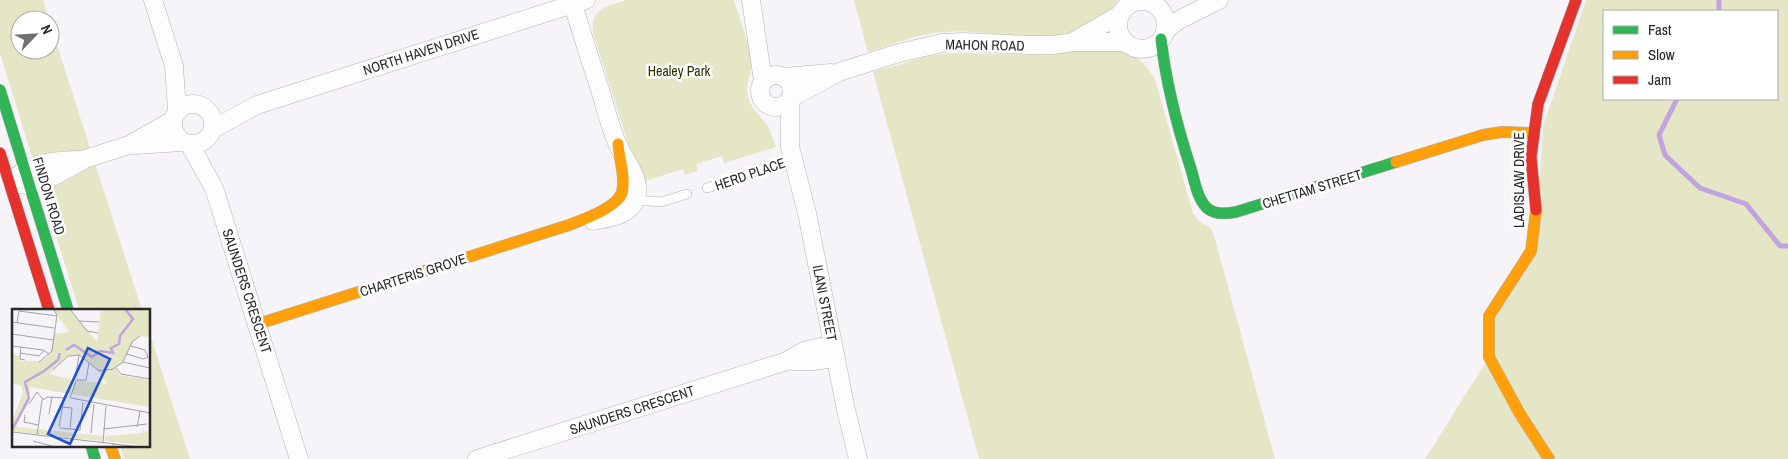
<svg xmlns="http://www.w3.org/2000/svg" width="1788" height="459" viewBox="0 0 1788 459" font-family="'Archivo Narrow',sans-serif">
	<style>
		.green { fill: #e4e6c5; fill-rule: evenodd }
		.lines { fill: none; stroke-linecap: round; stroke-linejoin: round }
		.stream { stroke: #c1a4df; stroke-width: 5 }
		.lane-casing { stroke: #b3b2b5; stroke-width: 10 }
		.street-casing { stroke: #b3b2b5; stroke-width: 19 }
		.fast-casing { stroke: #b3b2b5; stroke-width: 12 }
		.slow-casing { stroke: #b3b2b5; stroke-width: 12 }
		.jam-casing { stroke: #b3b2b5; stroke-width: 12 }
		.lane { stroke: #fefdfe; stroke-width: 9 }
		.street { stroke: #fefdfe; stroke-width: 18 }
		.fast { stroke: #30b455; stroke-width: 11 }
		.slow { stroke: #ff9f0a; stroke-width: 11 }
		.jam { stroke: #e5322d; stroke-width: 11 }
		.labels { text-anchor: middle; stroke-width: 5; stroke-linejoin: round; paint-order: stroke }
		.street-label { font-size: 14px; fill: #282729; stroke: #fff }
		.park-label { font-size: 14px; fill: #2e3003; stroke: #fff }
		.inset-river { fill: none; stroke: #c1a4df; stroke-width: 2.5 }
		.inset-road { fill: none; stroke: #a4a2a5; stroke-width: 1 }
		.view { fill: #1d4ed8; fill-opacity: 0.15; stroke: #1d4ed8; stroke-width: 2.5 }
		.inset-edge { fill: none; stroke: #282729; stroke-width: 2.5 }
	</style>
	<rect width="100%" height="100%" fill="#f6f4f8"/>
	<path class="green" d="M0 0H43L49 20H20V50H50V23L142 310H79L0 53Z
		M627 0H734L751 53 752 63 747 88 748 97 752 107 768 126 776 147 724 163 722 156 696 164 698 171 685 175 683 169 645 181 630 149 593 33C590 8 608 6 627 0Z
		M854 0H1118C1082 58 997 27 942 32 917 34 892 45 868 52Z
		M1586 0H1788V459H1425L1489 357V316L1531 251 1541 162 1543 126ZM1604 11H1777V99H1604Z
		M1085 49C1119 49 1135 47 1155 79L1193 213 1200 222 1211 228 1215 239 1275 459H979L873 72 921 58 941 54 964 53 1041 55Z
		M149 331 190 459H124L120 445H149Z"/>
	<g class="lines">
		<path class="stream" d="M1719 11V0
			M1677 99 1659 135 1665 155 1700 188 1746 204 1780 246H1788"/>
		<g class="lane-casing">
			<path id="lane" d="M707 188 792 159
				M635 200 661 202 687 194"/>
		</g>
		<g class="street-casing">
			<path id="street" d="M153 0 174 66 177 111
				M751 0 763 81
				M1118 25a24 24 0 1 1 48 0a24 24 0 1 1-48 0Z
				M573 4C582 35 592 65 602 96 607 113 611 131 619 147 625 160 639 177 637 193 635 215 610 218 593 221
				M1165 31 1179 20 1219 0
				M1074 41 1121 14
				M760 91a16 16 0 1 1 32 0a16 16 0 1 1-32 0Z
				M784 77 831 73
				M791 98 839 72 899 53 942 43 964 42 1030 45H1053L1074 42H1126
				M790 101V147L807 213 846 410 858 459
				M173 124a20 20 0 1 1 40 0a20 20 0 1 1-40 0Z
				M213 129 257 105 586 0
				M134 145 182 142
				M190 145 214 188 299 459
				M17 176C33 162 57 161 77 160
				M17 184 30 185 56 175 85 159 129 145 173 120
				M792 361H813L835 358
				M477 459 787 361 804 351 833 344"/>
		</g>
		<g class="fast-casing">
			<path id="fast" d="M1161 39C1166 84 1177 126 1191 169 1195 182 1197 198 1207 208 1215 215 1226 214 1236 212L1396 162
				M0 90 68 310
				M91 445 95 459"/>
		</g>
		<g class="slow-casing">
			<path id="slow" d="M1396 162 1483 135 1502 132 1533 133
				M1536 210 1531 251 1489 316V357L1520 414 1549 459
				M258 324 569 225C584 219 617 208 622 192 626 177 619 159 618 144
				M110 445 115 459"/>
		</g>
		<g class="jam-casing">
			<path id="jam" d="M0 153 49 310
				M1536 210 1531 157 1538 104 1576 0"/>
		</g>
		<use href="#lane" class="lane"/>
		<use href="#street" class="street"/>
		<use href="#fast" class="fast"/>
		<use href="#slow" class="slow"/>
		<use href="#jam" class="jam"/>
	</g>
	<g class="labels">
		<g class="street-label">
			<text transform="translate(985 45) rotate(1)" y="5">MAHON ROAD</text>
			<text transform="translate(421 52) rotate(-18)" y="5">NORTH HAVEN DRIVE</text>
			<text transform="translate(750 174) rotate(-19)" y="5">HERD PLACE</text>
			<text transform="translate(1519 180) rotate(-90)" y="5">LADISLAW DRIVE</text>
			<text transform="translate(1312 189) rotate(-17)" y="5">CHETTAM STREET</text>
			<text transform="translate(49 196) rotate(73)" y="5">FINDON ROAD</text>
			<text transform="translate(413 275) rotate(-18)" y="5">CHARTERIS GROVE</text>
			<text transform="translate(247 291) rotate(72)" y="5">SAUNDERS CRESCENT</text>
			<text transform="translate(825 303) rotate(79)" y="5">ILANI STREET</text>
			<text transform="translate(632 410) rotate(-18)" y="5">SAUNDERS CRESCENT</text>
		</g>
		<g class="park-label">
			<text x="679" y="76">Healey Park</text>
		</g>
	</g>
	<g transform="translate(12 309)">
		<rect width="138" height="138" fill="#f6f4f8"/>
		<path d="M41 0H58L85 33 89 0H137V28L128 27 121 33 111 53 103 59 108 66 137 71V98L59 85 65 71 95 75 87 62 69 47 57 46 37 65 61 71 58 85 18 78 17 92 4 118 91 127 90 132 0 122V112L11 84 9 76 0 75V45L7 46 8 52H30L38 45 43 25 57 23ZM130 119 133 124 137 121V137L93 132V127L131 124Z" fill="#e4e6c5"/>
		<path class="inset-river" d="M54 41 62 36 80 48 88 42 101 44 99 39 107 35 108 27 121 10 113 0M0 121 17 89 13 73 32 62 46 51 48 44"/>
		<path class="inset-road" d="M58 0 75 22 86 24M67 12 87 13M0 13 42 19M5 14 7 2 45 7M0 25 41 31M0 37 31 41 37 45M9 38 8 50 13 51M8 44 27 47 32 41M115 45 131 50 136 48 133 41 119 37M67 46 87 62 101 60 111 53 120 33 128 27M27 53 40 42 45 6 41 0M111 53 138 59M104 59 109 65 138 70M41 61 56 47 67 46M63 70 67 46M64 71H74L77 54M58 89 64 72M59 89 138 104M17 95 25 83 31 90M50 98 60 99 58 120M37 105 40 88M13 106 12 113 26 116M47 118 52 89M125 118 128 102M48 119 68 121 71 93M91 120 135 115M0 123 103 135M79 124 82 95M25 126 30 91 36 88 53 89M21 132 40 137M91 134 94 97M100 135 121 137"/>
		<path class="view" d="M76 39 98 50 58 135 36 125Z"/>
		<rect width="138" height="138" class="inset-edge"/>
	</g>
	<rect x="1603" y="10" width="175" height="90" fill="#ffffff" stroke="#a9a9a9"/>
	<rect x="1613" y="26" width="25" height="8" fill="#30b455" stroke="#a9a9a9"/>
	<text x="1648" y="35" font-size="15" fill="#282729">Fast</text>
	<rect x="1613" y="51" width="25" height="8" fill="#ff9f0a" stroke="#a9a9a9"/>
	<text x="1648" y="60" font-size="15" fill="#282729">Slow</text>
	<rect x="1613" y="76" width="25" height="8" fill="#e5322d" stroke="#a9a9a9"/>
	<text x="1648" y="85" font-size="15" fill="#282729">Jam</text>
	<g transform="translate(35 35) rotate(65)"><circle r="24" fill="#ffffff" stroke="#a9a9a9"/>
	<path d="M0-4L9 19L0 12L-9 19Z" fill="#706f71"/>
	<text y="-8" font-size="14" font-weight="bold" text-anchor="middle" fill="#282729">N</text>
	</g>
</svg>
